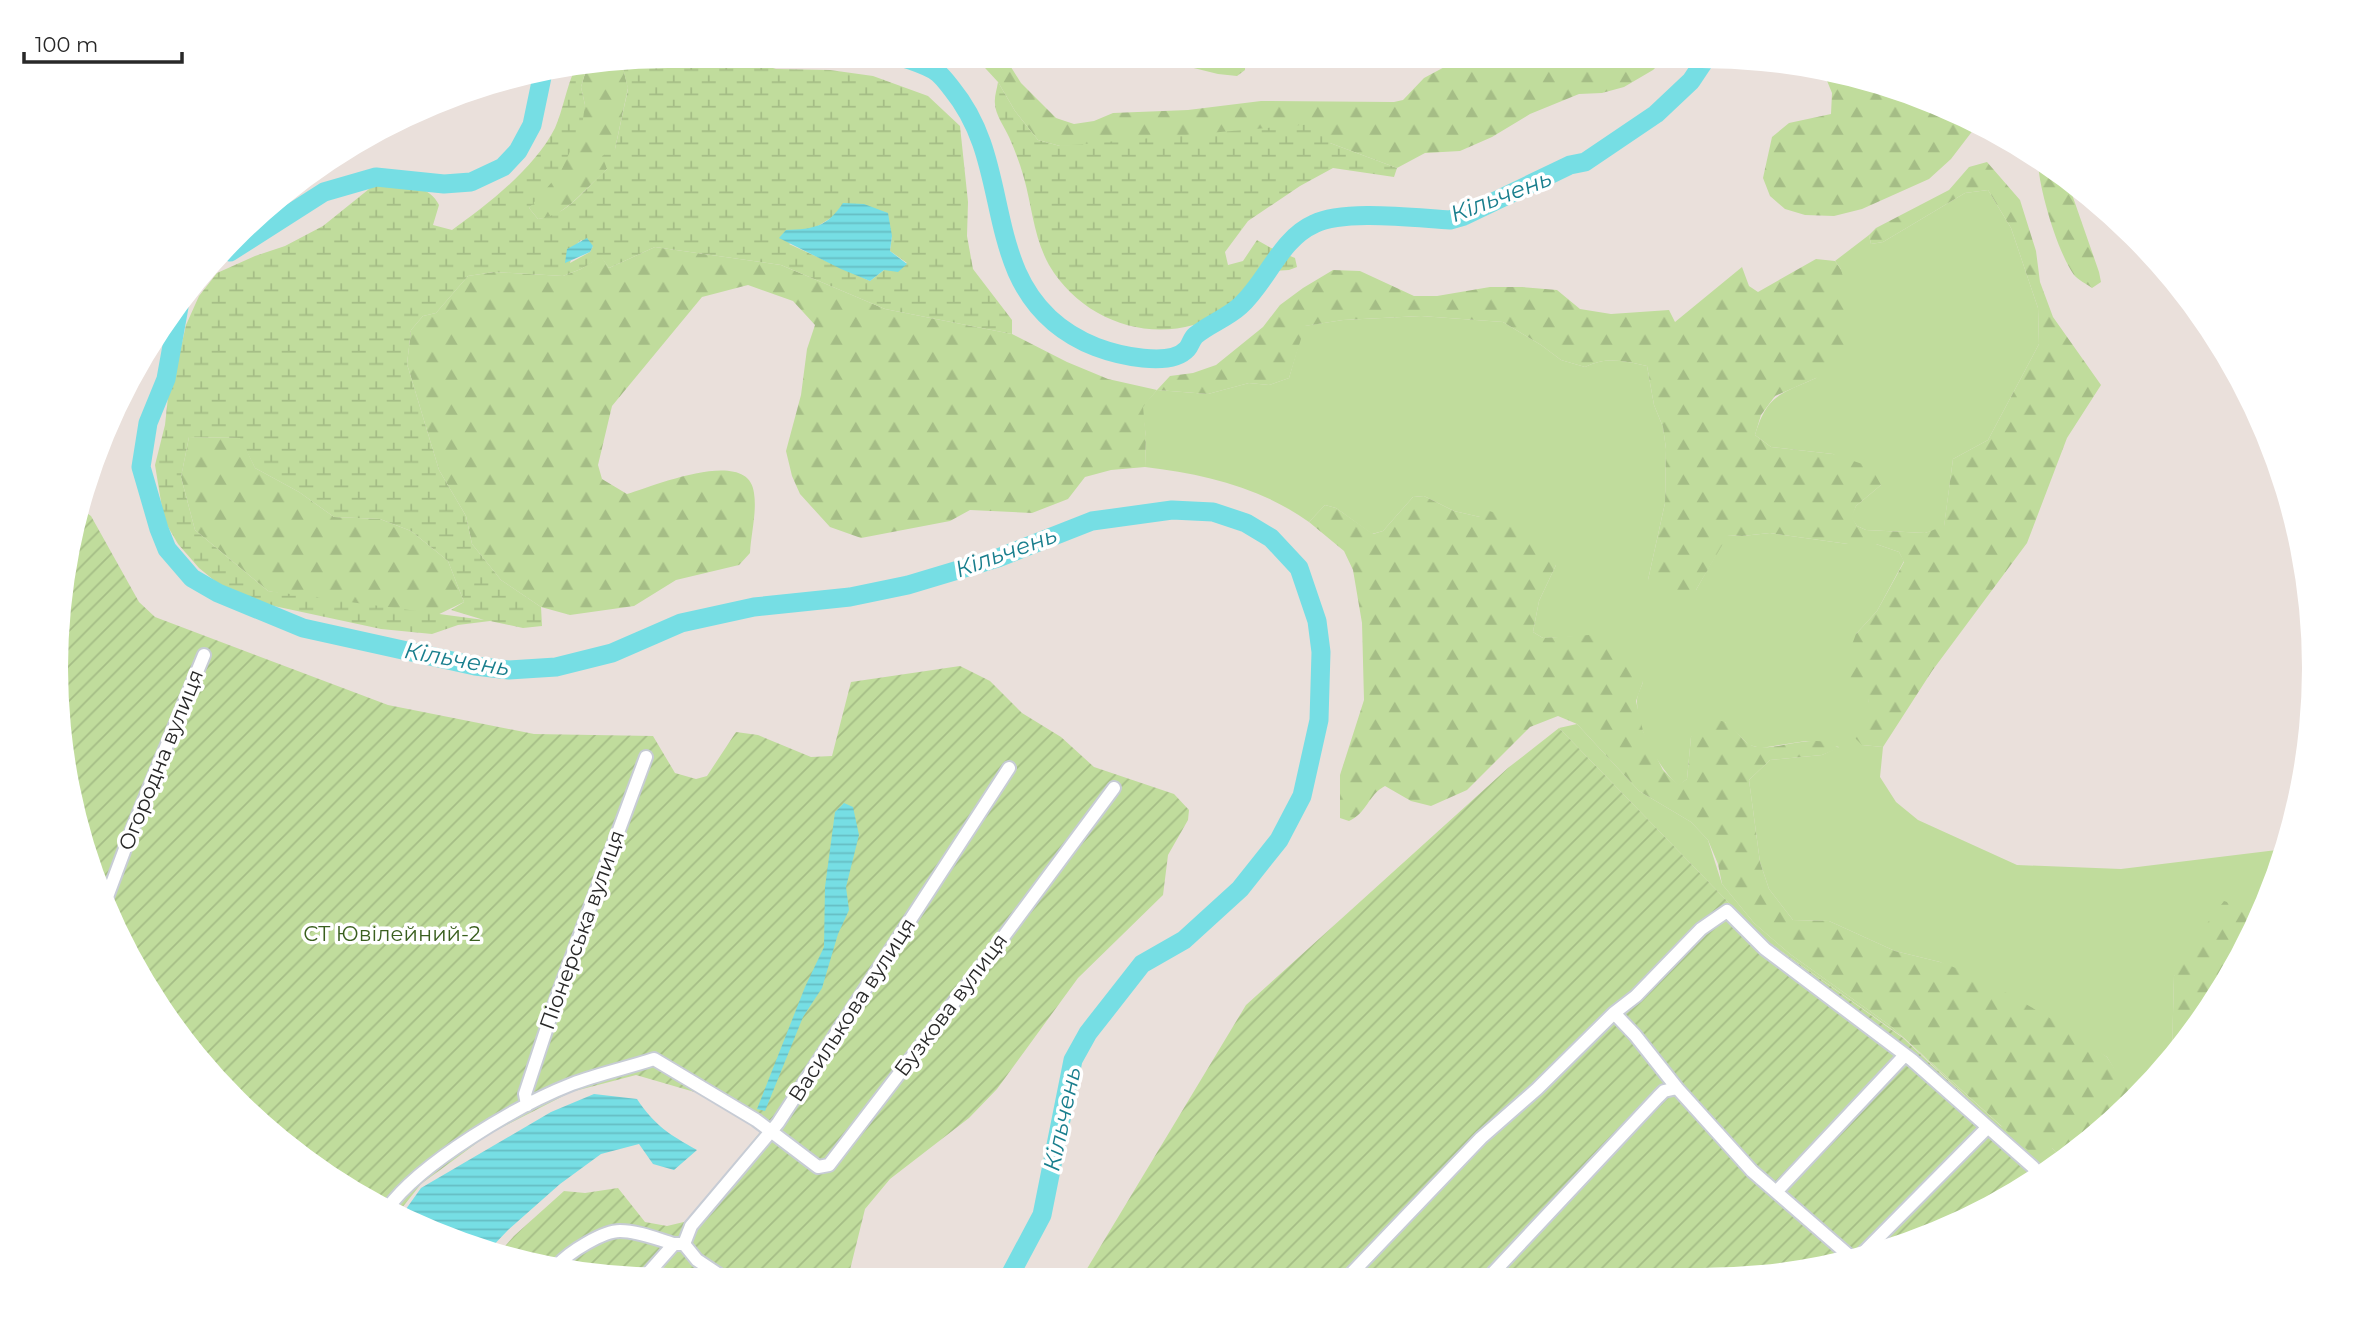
<svg xmlns="http://www.w3.org/2000/svg" width="2370" height="1336" viewBox="0 0 2370 1336" font-family="Montserrat,sans-serif">
	<style>
		.grass { fill: #c0dc9c }
		.forest { fill: url(#forest-firs) }
		.wetland { fill: url(#wetland-marsh); fill-rule: evenodd }
		.garden { fill: url(#garden-furrows) }
		.water { fill: url(#water-rules) }
		.lines { fill: none; stroke-linecap: round; stroke-linejoin: round }
		.river { stroke: #76dee4; stroke-width: 19 }
		.minor-casing { stroke: #c7ccd5; stroke-width: 16 }
		.minor { stroke: #fff; stroke-width: 12 }
		.labels { text-anchor: middle; stroke-width: 7; stroke-linejoin: round; paint-order: stroke }
		.street-label { font-size: 21px; fill: #282828; stroke: #fff }
		.park-label { font-size: 21px; fill: #3a5f1f; stroke: #fff }
		.water-label { font-size: 23px; font-style: italic; fill: #187e8d; stroke: #fff }
	</style>
	<defs>
		<pattern id="forest-firs" width="22" height="20" patternUnits="userSpaceOnUse" patternTransform="scale(1.75)"><rect width="22" height="20" fill="#c0dc9c"/><path d="M5 1l3.5 6h-7zM16 11l3.5 6h-7z" fill="#a5bd86"/></pattern>
		<pattern id="wetland-marsh" width="20" height="14" patternUnits="userSpaceOnUse" patternTransform="scale(1.75)"><rect width="20" height="14" fill="#c0dc9c"/><path d="M1 5h8M5 5V1M11 12h8M15 12V8" fill="none" stroke="#a5bd86"/></pattern>
		<pattern id="garden-furrows" width="10" height="10" patternUnits="userSpaceOnUse" patternTransform="scale(1.75)"><rect width="10" height="10" fill="#c0dc9c"/><path d="M-1 1l2-2M0 10L10 0M9 11l2-2" fill="none" stroke="#a5bd86"/></pattern>
		<pattern id="water-rules" width="6" height="5" patternUnits="userSpaceOnUse" patternTransform="scale(1.75)"><rect width="6" height="5" fill="#76dee4"/><path d="M0 2.5h6" fill="none" stroke="#66bec4"/></pattern>
	</defs>
	<rect width="100%" height="100%" fill="#eae0db"/>
	<path class="grass" d="M1988 190 2011 228 2038 308 2039 344 1988 440 1953 459 1944 527 1925 533 1866 530 1857 526 1851 517 1856 506 1881 485 1833 454 1771 447 1755 435C1767 395 1780 394 1816 378L1841 269 1835 261 1869 235 1871 244 1883 242 1965 193Z
		M1421 316 1503 322 1541 345 1561 360 1585 367C1606 356 1625 361 1647 366L1654 405 1663 427 1666 449 1665 503 1648 580 1696 590 1727 535 1742 536 1770 533 1848 544H1876L1899 552 1904 561 1877 611 1856 634 1869 700 1862 745 1883 747 1880 777 1896 802 1918 820 2017 865 2121 869 2285 849 2281 865 2253 927 2254 911 2174 976 2172 1052 2136 1100 2126 1089 2107 1057 1940 962 1895 951 1829 921 1793 920 1769 889 1760 862 1749 780 1770 760 1822 755 1839 747 1806 741 1761 748 1749 745 1725 722 1691 737 1687 779 1678 786C1658 765 1638 733 1637 703 1636 697 1641 688 1643 682L1589 636 1543 638 1533 632 1539 601 1556 565 1480 517 1454 511 1424 496 1413 497 1383 531 1372 534 1336 508 1325 505 1309 522C1260 487 1204 474 1145 467L1146 437 1142 407 1157 390 1208 394 1249 383 1269 385 1289 378 1304 326 1343 320Z
		M1577 724 1639 791 1691 822 1708 840 1722 884 1754 923 1790 954 1892 1027 2001 1126 2052 1148 2064 1159 2047 1173 1904 1038 1763 938 1559 728Z"/>
	<path class="forest" d="M974 56H1004L1021 83 1056 118 1074 124 1094 121 1113 113 1188 110 1261 101 1394 102 1403 100 1424 78 1450 64 1556 60 1576 57H1666L1653 70 1624 87 1602 93 1579 94 1530 114 1492 137 1460 151 1425 153 1397 168 1330 143 1060 146 1038 140 1015 111 998 82Z
		M1149 57H1238L1245 60V70L1237 76 1218 74Z
		M622 64 628 88 615 149 607 169 572 203 553 217 538 219 529 208 539 194 585 105 581 87 586 70Z
		M1823 71 1861 77 1977 125 1951 159 1929 179 1862 209 1834 216 1805 215 1785 209 1770 196 1763 178 1772 137 1789 123 1831 114 1832 93Z
		M2038 160 2067 180 2099 272 2101 282 2092 288C2087 284 2078 280 2074 275 2058 253 2038 187 2038 160Z
		M1987 162 2020 200 2036 251 2040 282 2053 317 2101 385 2067 438 2027 543 1932 671 1883 747 1862 745 1854 737 1869 700 1845 674V663L1856 634 1877 611 1904 562 1899 552 1876 544H1848L1770 533 1742 536 1728 535 1696 590 1676 594H1654L1648 580 1665 503 1666 449 1663 427 1654 405 1647 366C1625 361 1606 356 1585 367L1561 360 1541 345 1503 322 1421 316 1343 320 1305 326 1289 378 1269 385 1249 383 1208 394 1157 390 1143 407 1146 437 1145 467 1111 470 1085 477 1068 499 1032 513 970 510 950 521 861 538 830 527 800 494 792 476 786 451 801 395 807 349 815 325 793 301 748 285 702 297 612 406 598 465 602 479 627 494C654 486 749 446 754 493 757 512 751 534 750 553L739 565 676 580 634 606 570 615 541 607 501 580 472 544 466 516 439 470 407 364 411 330 423 316 436 313 468 276 494 272 563 276 581 269 601 256 609 268 655 247 781 265 885 309 1012 334 1067 362 1108 379 1157 390 1170 376 1193 373 1216 365 1263 327 1280 305 1303 288 1333 270 1360 271 1414 296H1437L1490 287H1522L1557 290 1580 309 1611 314 1669 310 1675 322 1742 267 1749 286 1758 292 1816 259 1835 261 1841 269 1852 312 1842 356 1816 378 1775 396 1761 415 1755 435 1771 447 1833 454 1871 467 1881 485 1856 506 1852 517 1857 526 1866 530 1925 533 1944 526 1953 459 1988 440 2039 344 2038 308 2011 228 1988 190 1965 193 1883 242 1871 244 1869 235 1876 228 1949 190 1969 167Z
		M189 437 241 438 255 468 299 492 334 517 380 519 411 531 448 561 464 602 425 621 268 591 195 530 181 477Z
		M1424 496 1454 511 1480 517 1489 511C1514 517 1538 536 1556 554V565L1539 601 1533 632 1543 638 1589 635 1637 663 1643 682 1636 701 1643 731 1663 770 1678 785 1687 779 1691 737 1703 719C1709 720 1719 720 1725 722 1738 729 1742 746 1759 747 1786 749 1814 732 1839 748L1822 755 1770 760 1749 780 1760 862 1769 889 1793 920 1829 921 1895 951 1940 962 1977 976 2062 1025 2107 1057 2135 1100 2064 1159 2052 1148 2029 1151 1892 1027 1790 954 1754 923 1722 884 1718 864 1708 840 1691 822 1639 791 1577 724 1558 716 1530 727 1467 790 1431 806 1411 801 1385 786C1369 794 1366 814 1349 821L1340 818V775L1364 700 1362 623 1353 570 1344 551 1309 522 1325 505 1336 508 1373 534 1383 531 1413 497Z
		M2224 901 2255 911C2250 965 2204 1010 2172 1052L2174 976 2193 942Z"/>
	<path class="wetland" d="M668 56H736L776 69 830 70 873 76 928 96 960 126 968 202 967 236 973 269 1012 320V334L885 309 781 265 655 247 609 268 601 257 581 269 563 276 494 272 468 276 436 313 423 316 411 330 407 364 439 470 466 516 472 544 501 580 541 607 542 626 523 628 490 621 458 625 432 634 381 629 260 603 226 590 199 568 178 544 164 520 155 465 165 425 169 388 177 365 186 325 199 296 217 273 255 256 285 246 323 226 374 185C397 186 428 181 439 205L433 225 452 230C487 205 535 168 555 128 563 110 566 89 574 71L586 70 581 87 585 105 582 126 560 173 529 208 538 219C569 215 584 189 607 169L602 156 615 149 628 89 622 64ZM834 216 892 236 890 251 907 263 884 270 870 281 789 244ZM581 240 593 246 590 252 570 263 575 246ZM189 437 240 438 255 468 299 492 334 517 380 519 411 531 448 561 464 602 451 610 484 620 268 591 195 530 181 477Z
		M998 82 1015 111 1038 140 1060 146 1313 124 1330 143 1397 168 1394 177 1333 168 1300 186 1248 221 1225 252 1228 265 1243 261 1257 240 1273 249 1295 258 1297 267 1289 270 1261 272C1251 286 1240 301 1225 311 1164 349 1085 326 1049 265 1034 238 1032 207 1024 178 1020 164 1015 150 1009 137 1005 128 995 114 995 104 994 97 997 89 998 82Z"/>
	<path class="garden" d="M78 507 91 516 139 602 155 617 388 705 534 734 653 736 675 773 696 779 707 776 736 732 758 735 811 757 832 756 851 682 960 666 990 681 1022 713 1061 737 1094 767 1174 794 1189 810 1188 820 1168 855 1163 895 1078 978 997 1089 969 1118 890 1179 865 1209 848 1278 628 1279 499 1253 514 1236 564 1191 585 1193 618 1188 645 1222 667 1226 688 1221 761 1131 698 1093 636 1075 571 1092 489 1134 421 1184 397 1214 362 1198 208 1071 102 902 57 708Z
		M1559 728 1763 938 1903 1038 2047 1173 1899 1247 1781 1275H1696L1685 1271 1664 1275 1082 1277 1246 1005 1508 768Z"/>
	<path class="water" d="M843 203 864 204 888 213 892 236 890 251 907 264 898 272 884 270 870 281 841 269 779 238 786 230C814 229 827 227 843 203Z
		M587 238 593 246 590 252 565 263 567 249Z
		M844 803 853 807 859 835 846 887 849 910 838 934 822 988 803 1017 765 1111 757 1109 805 987 824 947 825 887 835 812Z
		M594 1094 637 1099C654 1125 670 1135 697 1150L674 1170 653 1164 639 1144 601 1154 560 1184 508 1230 488 1251 472 1248 401 1216 421 1188 551 1112Z"/>
	<g class="lines">
		<path class="river" d="M899 56C911 61 928 65 938 73 943 77 948 84 952 89 997 144 991 211 1017 272 1033 308 1060 333 1096 347 1117 355 1170 368 1187 349 1191 345 1191 339 1196 335 1209 324 1227 318 1240 306 1267 282 1280 239 1314 224 1344 209 1415 218 1450 220L1464 216 1570 165 1585 162 1656 114 1691 81 1707 57
			M230 252 324 192 376 177 444 184 471 182 503 167 518 151 532 125 542 77
			M179 307 166 379 148 423 141 467 159 529 167 549 192 578 218 593 303 628 475 666 509 670 556 667 612 653 681 623 754 607 850 597 908 585 998 558 1092 521 1172 510 1213 512 1246 523 1271 538 1299 568 1317 621 1321 652 1319 720 1302 796 1279 840 1240 889 1184 940 1142 964 1088 1033 1073 1060 1042 1215 1009 1277"/>
		<g class="minor-casing">
			<path id="minor" d="M104 905 132 830 204 655
				M1614 1013 1635 1035 1677 1088
				M527 1105 525 1094 557 997 646 757
				M1777 1191 1905 1055
				M387 1209C420 1163 518 1105 572 1084 598 1074 627 1068 654 1059L756 1120 818 1167 829 1165 978 971 1114 788
				M684 1244 691 1226 778 1123 1009 768
				M684 1244 697 1260 724 1278
				M1860 1256 1988 1127
				M558 1265C569 1252 603 1231 620 1231 638 1231 657 1239 674 1244
				M1349 1276 1481 1138 1537 1089 1614 1013 1636 996 1701 929 1727 911 1765 949 1912 1060 2033 1167 2041 1177
				M1490 1276 1658 1097 1664 1091 1677 1088 1752 1171 1852 1258
				M643 1279 674 1244H680"/>
		</g>
		<use href="#minor" class="minor"/>
	</g>
	<g class="labels">
		<g class="street-label">
			<text transform="translate(161 760) rotate(-68)" y="7">Огородна вулиця</text>
			<text transform="translate(582 930) rotate(-70)" y="7">Піонерська вулиця</text>
			<text transform="translate(951 1005) rotate(-53)" y="7">Бузкова вулиця</text>
			<text transform="translate(852 1010) rotate(-57)" y="7">Василькова вулиця</text>
		</g>
		<g class="park-label">
			<text x="392" y="941">СT Ювілейний-2</text>
		</g>
		<g class="water-label">
			<text transform="translate(1501 196) rotate(-21)" y="8">Кільчень</text>
			<text transform="translate(1006 552) rotate(-20)" y="8">Кільчень</text>
			<text transform="translate(457 659) rotate(10)" y="8">Кільчень</text>
			<text transform="translate(1062 1119) rotate(-78)" y="8">Кільчень</text>
		</g>
	</g>
	<path d="M0 0H2370V1336H0ZM668 68H1702A600 600 0 0 1 2302 668V668A600 600 0 0 1 1702 1268H668A600 600 0 0 1 68 668V668A600 600 0 0 1 668 68Z" fill="#fff" fill-rule="evenodd"/>
	<path d="M24 52v10h158v-10" fill="none" stroke="#282828" stroke-width="3.5"/>
	<text x="35" y="52" font-size="21" fill="#282828" stroke="#ffffff" stroke-width="5" paint-order="stroke">100 m</text>
</svg>
